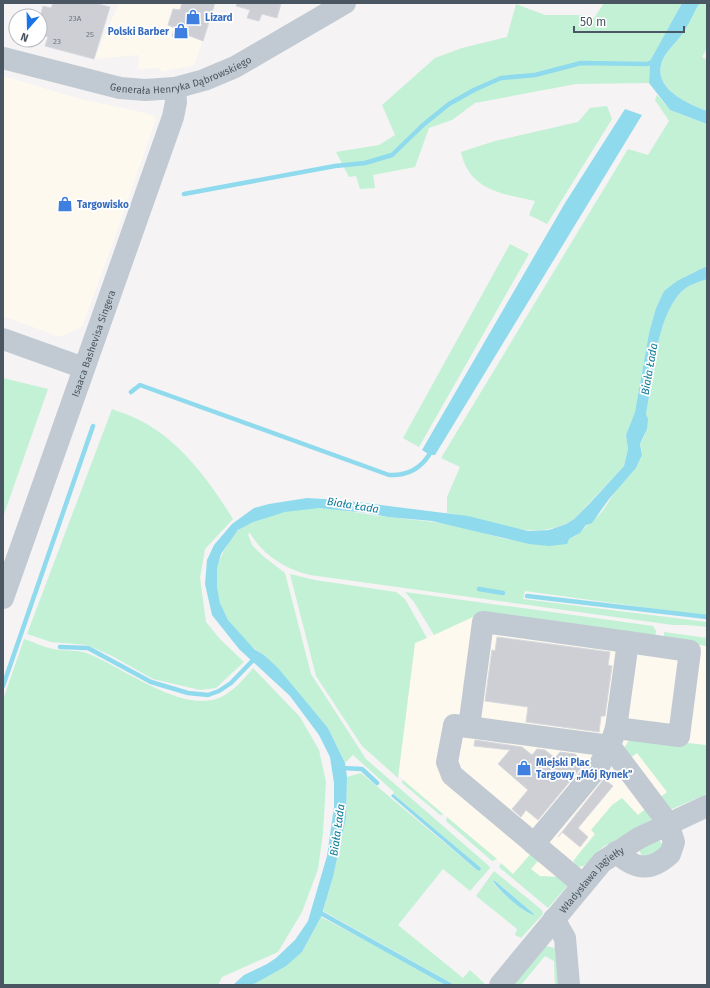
<svg xmlns="http://www.w3.org/2000/svg" width="710" height="988" viewBox="0 0 710 988" font-family="'Fira Sans',sans-serif">
	<style>
		.commercial { fill: #fdf9ef }
		.green { fill: #c3f1d5; fill-rule: evenodd }
		.water { fill: #90daee }
		.lines { fill: none; stroke-linecap: round; stroke-linejoin: round }
		.stream { stroke: #90daee; stroke-width: 4.5 }
		.building { fill: #cdcfd5; stroke: #d7d9de }
		.minor { stroke: #c1cad2; stroke-width: 22 }
		.labels { text-anchor: middle; stroke-width: 3.5; stroke-linejoin: round; paint-order: stroke }
		.number-label { font-size: 8px; fill: #6b747e }
		.shop-label { font-size: 10px; font-weight: bold; fill: #366cbe; stroke: #fff; text-anchor: start }
		.street-label { font-size: 10px; fill: #4a5661; stroke: #fff }
		.water-label { font-size: 11px; font-style: italic; fill: #0c7c9b; stroke: #fff }
	</style>
	<rect width="100%" height="100%" fill="#f5f3f3"/>
	<path class="commercial" d="M119 3H216L194 65 161 72 160 68 138 69 139 55 94 59Z
		M3 76 81 99 137 111 155 116V122L114 240 82 327 60 337 3 316Z
		M477 615 707 646 706 745 683 742 637 753 667 792 624 834 603 847 593 856 550 906 398 775 415 643Z"/>
	<path class="green" d="M604 3H682L650 61 649 83 576 84 475 103 452 120 429 128 415 167 373 175 375 188 360 189 356 176 349 177 336 152 379 145 395 135 382 105 435 58 462 48 507 37 516 4 545 15H582L594 18Z
		M700 3H707V48L702 57 707 60V111C687 103 650 88 663 59 668 49 679 40 685 30 691 21 694 11 700 3Z
		M657 95 670 110 707 124V266L664 291 656 308 649 333 635 412 626 435 628 449 624 466 574 519C533 545 489 519 447 513V497L460 467 441 458 628 149 648 155 669 121 655 100Z
		M607 106 612 119 547 224 529 215 535 201C502 194 469 190 461 152L495 141 578 122 590 108Z
		M510 244 529 254 419 447 403 438Z
		M707 279V616L525 591 523 599 707 622V627L687 625H673L310 575C285 569 263 555 250 533L248 534 252 545 263 556 285 573 311 674 366 759 489 866 490 868 470 891 443 869 398 925 463 978 470 970 485 984 455 985 323 911 333 877 346 818 347 777 361 773 477 870 478 871 481 868 393 794 394 792 353 755 345 763 328 728 264 655C240 641 219 614 217 587 215 568 220 556 230 541 233 537 236 532 240 529 258 515 297 508 319 508 343 509 366 515 389 517 415 520 440 522 465 527 481 531 496 538 512 540 523 542 557 541 568 539 577 537 581 531 587 525 590 521 595 519 599 515 606 508 611 496 618 488 628 476 647 462 640 444 645 438 649 422 646 414 654 376 655 319 682 291 688 285 699 282 707 279Z
		M3 378 48 389 3 517Z
		M112 409C122 413 133 416 143 422 182 443 210 482 233 519L205 549 200 578 206 622 220 639 244 662 216 688 200 690 153 679 112 656 87 645 51 642 27 634Z
		M290 574 315 580 396 592 405 599 427 638 415 643 398 778 362 746 316 676Z
		M405 592 653 626 656 631 655 639 477 615 434 635 414 602Z
		M664 632 707 638V646L664 640Z
		M24 639C34 642 43 647 53 649 65 652 78 649 89 654 124 668 181 713 219 698 233 692 244 679 253 668L300 717 319 750 326 782 323 833 318 869 302 912 278 952 222 977 218 985H3V700Z
		M631 737 706 745 707 738V794L667 811 658 799 667 792 637 753 628 760 624 748Z
		M403 780 443 814 442 815H440L402 783Z
		M622 798 638 815 649 806 654 818 603 847 584 866 578 867 573 861 595 834 591 830 612 805Z
		M447 817 497 859 492 861 446 821Z
		M659 840 665 849 642 857 639 849Z
		M533 851 539 860 531 869 540 876 562 877 569 884 548 908 499 867 501 863 513 874Z
		M494 871 542 910 543 914 521 938 515 935 517 929 476 896ZM495 881 530 911C516 907 503 893 493 883Z
		M321 917 414 966 445 985H252L302 952Z
		M545 946 555 948 561 985H555L554 961 545 956 521 985H509Z"/>
	<path class="water" d="M682 3H700C694 11 691 21 685 30 679 40 668 49 663 59 650 88 687 103 707 111V124L670 110 649 83 650 61Z
		M625 109 642 115 435 455H430L422 450 565 203Z
		M707 266V279C699 282 688 285 682 291 655 319 654 376 646 414L648 419 647 429 640 444 642 455 636 468 609 499 592 523 586 525 580 533 569 539 567 544 549 546 529 544 432 521 388 517 367 513 319 508 285 512 253 522 238 530 221 554 217 569V587L220 603 228 620 254 649 264 655 278 668 328 728 345 763 347 777 346 818 333 877 321 917 302 952 286 966 252 985H233L244 975 267 964 276 958 295 940 308 921 327 856 334 807V783L330 757 319 735 290 696 239 649 212 615 205 584 207 560 214 545 232 524 254 508 269 504 307 498 341 500 468 516 528 531 549 530 566 524 574 519 590 503 624 466 628 449 626 435 635 412 649 333 656 308 664 291 677 281Z
		M393 794 481 868 480 871 477 870 391 796Z
		M493 881H495L535 915C525 914 498 890 493 881Z"/>
	<g class="lines">
		<path class="stream" d="M184 194 335 166 365 163 392 155 423 125 449 104 474 90 501 78 535 75 581 63 647 64 656 61
			M131 392 140 385 389 475C407 476 420 469 429 455
			M479 589 503 593
			M527 596 707 617
			M60 647 88 648 151 682 188 693 208 695 219 691 231 683 255 658
			M3 686 93 426
			M342 768 362 769 377 783
			M317 911 450 985"/>
	</g>
	<path class="building" d="M53 3H95L110 7 94 59 45 46 48 37 40 34V17L43 6 51 8Z
		M182 3H215L203 41 190 36H172L175 28 168 25 173 9 180 10Z
		M237 3H281L277 18 262 14 259 21 247 18 250 10 236 6Z
		M497 637 610 652 608 665 612 666 605 716H601L599 732 526 722 528 707 485 701 492 650 495 651Z
		M475 740 522 747 532 755 537 749 545 750 555 758 560 752 575 754 585 763 538 820 526 810 521 817 512 809 528 790 498 764 510 750 474 746Z
		M604 779 613 786 578 828 588 837 580 847 562 832 558 837Z"/>
	<g class="lines">
		<g class="minor">
			<path id="s1" d="M3 58 120 88 145 90 175 88 204 80 235 67 345 3"/>
			<path d="M3 339 84 368"/>
			<path id="s2" d="M3 598 173 117 176 102 175 88"/>
			<path d="M469 727 483 622 628 642 616 728 610 746 599 766 534 844"/>
			<path d="M616 728 679 736 690 651 628 642"/>
			<path d="M582 884 452 775 447 762 454 725 610 746 668 823 674 842 670 854C650 872 635 870 616 852"/>
			<path d="M554 919 565 938 569 985"/>
			<path id="s3" d="M500 985 602 862 639 838 707 806"/>
		</g>
	</g>
	<defs>
		<g id="shop-bare" transform="scale(1.2)"><path d="M-5-2.5h2.3a2.7 3.5 0 0 1 5.4 0H5L5.5 6h-11ZM-1.5-2.5h3a1.5 2.3 0 0 0-3 0Z" fill="#3f7fe0" stroke="#fff" stroke-width="2.5" paint-order="stroke"/></g>
	</defs>
	<g fill-rule="evenodd">
		<use href="#shop-bare" x="193" y="17"/>
		<use href="#shop-bare" x="181" y="31"/>
		<use href="#shop-bare" x="65" y="204"/>
		<use href="#shop-bare" x="524" y="768"/>
	</g>
	<g class="labels">
		<g class="number-label">
			<text x="75" y="21">23A</text>
			<text x="90" y="37">25</text>
			<text x="57" y="44">23</text>
		</g>
		<g class="shop-label">
			<text x="205" y="21">Lizard</text>
			<text x="169" y="35" text-anchor="end">Polski Barber</text>
			<text x="77" y="208">Targowisko</text>
			<text x="536" y="766">Miejski Plac<tspan x="536" dy="12">Targowy „Mój Rynek”</tspan></text>
		</g>
		<g class="street-label">
			<text dy="4" stroke="none"><textPath href="#s1" startOffset="184">Generała Henryka Dąbrowskiego</textPath></text>
			<text dy="4" stroke="none"><textPath href="#s2" startOffset="270">Isaaca Bashevisa Singera</textPath></text>
			<text dy="4" stroke="none"><textPath href="#s3" startOffset="140">Władysława Jagiełły</textPath></text>
		</g>
		<g class="water-label">
			<text transform="translate(649 369) rotate(-80)" y="4">Biała Łada</text>
			<text transform="translate(353 505) rotate(9)" y="4">Biała Łada</text>
			<text transform="translate(337 830) rotate(-82)" y="4">Biała Łada</text>
		</g>
	</g>
	<rect width="710" height="988" fill="none" stroke="#4a5661" stroke-width="8"/>
	<g transform="translate(28 28) rotate(200)"><circle r="19" fill="#ffffff" stroke="#b7bbc0"/>
	<path d="M0-3L7 15L0 10L-7 15Z" fill="#1a73e8"/>
	<text y="-6" font-size="11" font-weight="bold" text-anchor="middle" fill="#4a5661">N</text>
	</g>
	<path d="M574 26v6h110v-6" fill="none" stroke="#4a5661" stroke-width="2"/>
	<text x="580" y="26" font-size="12" fill="#4a5661" stroke="#ffffff" stroke-width="3" paint-order="stroke">50 m</text>
</svg>
